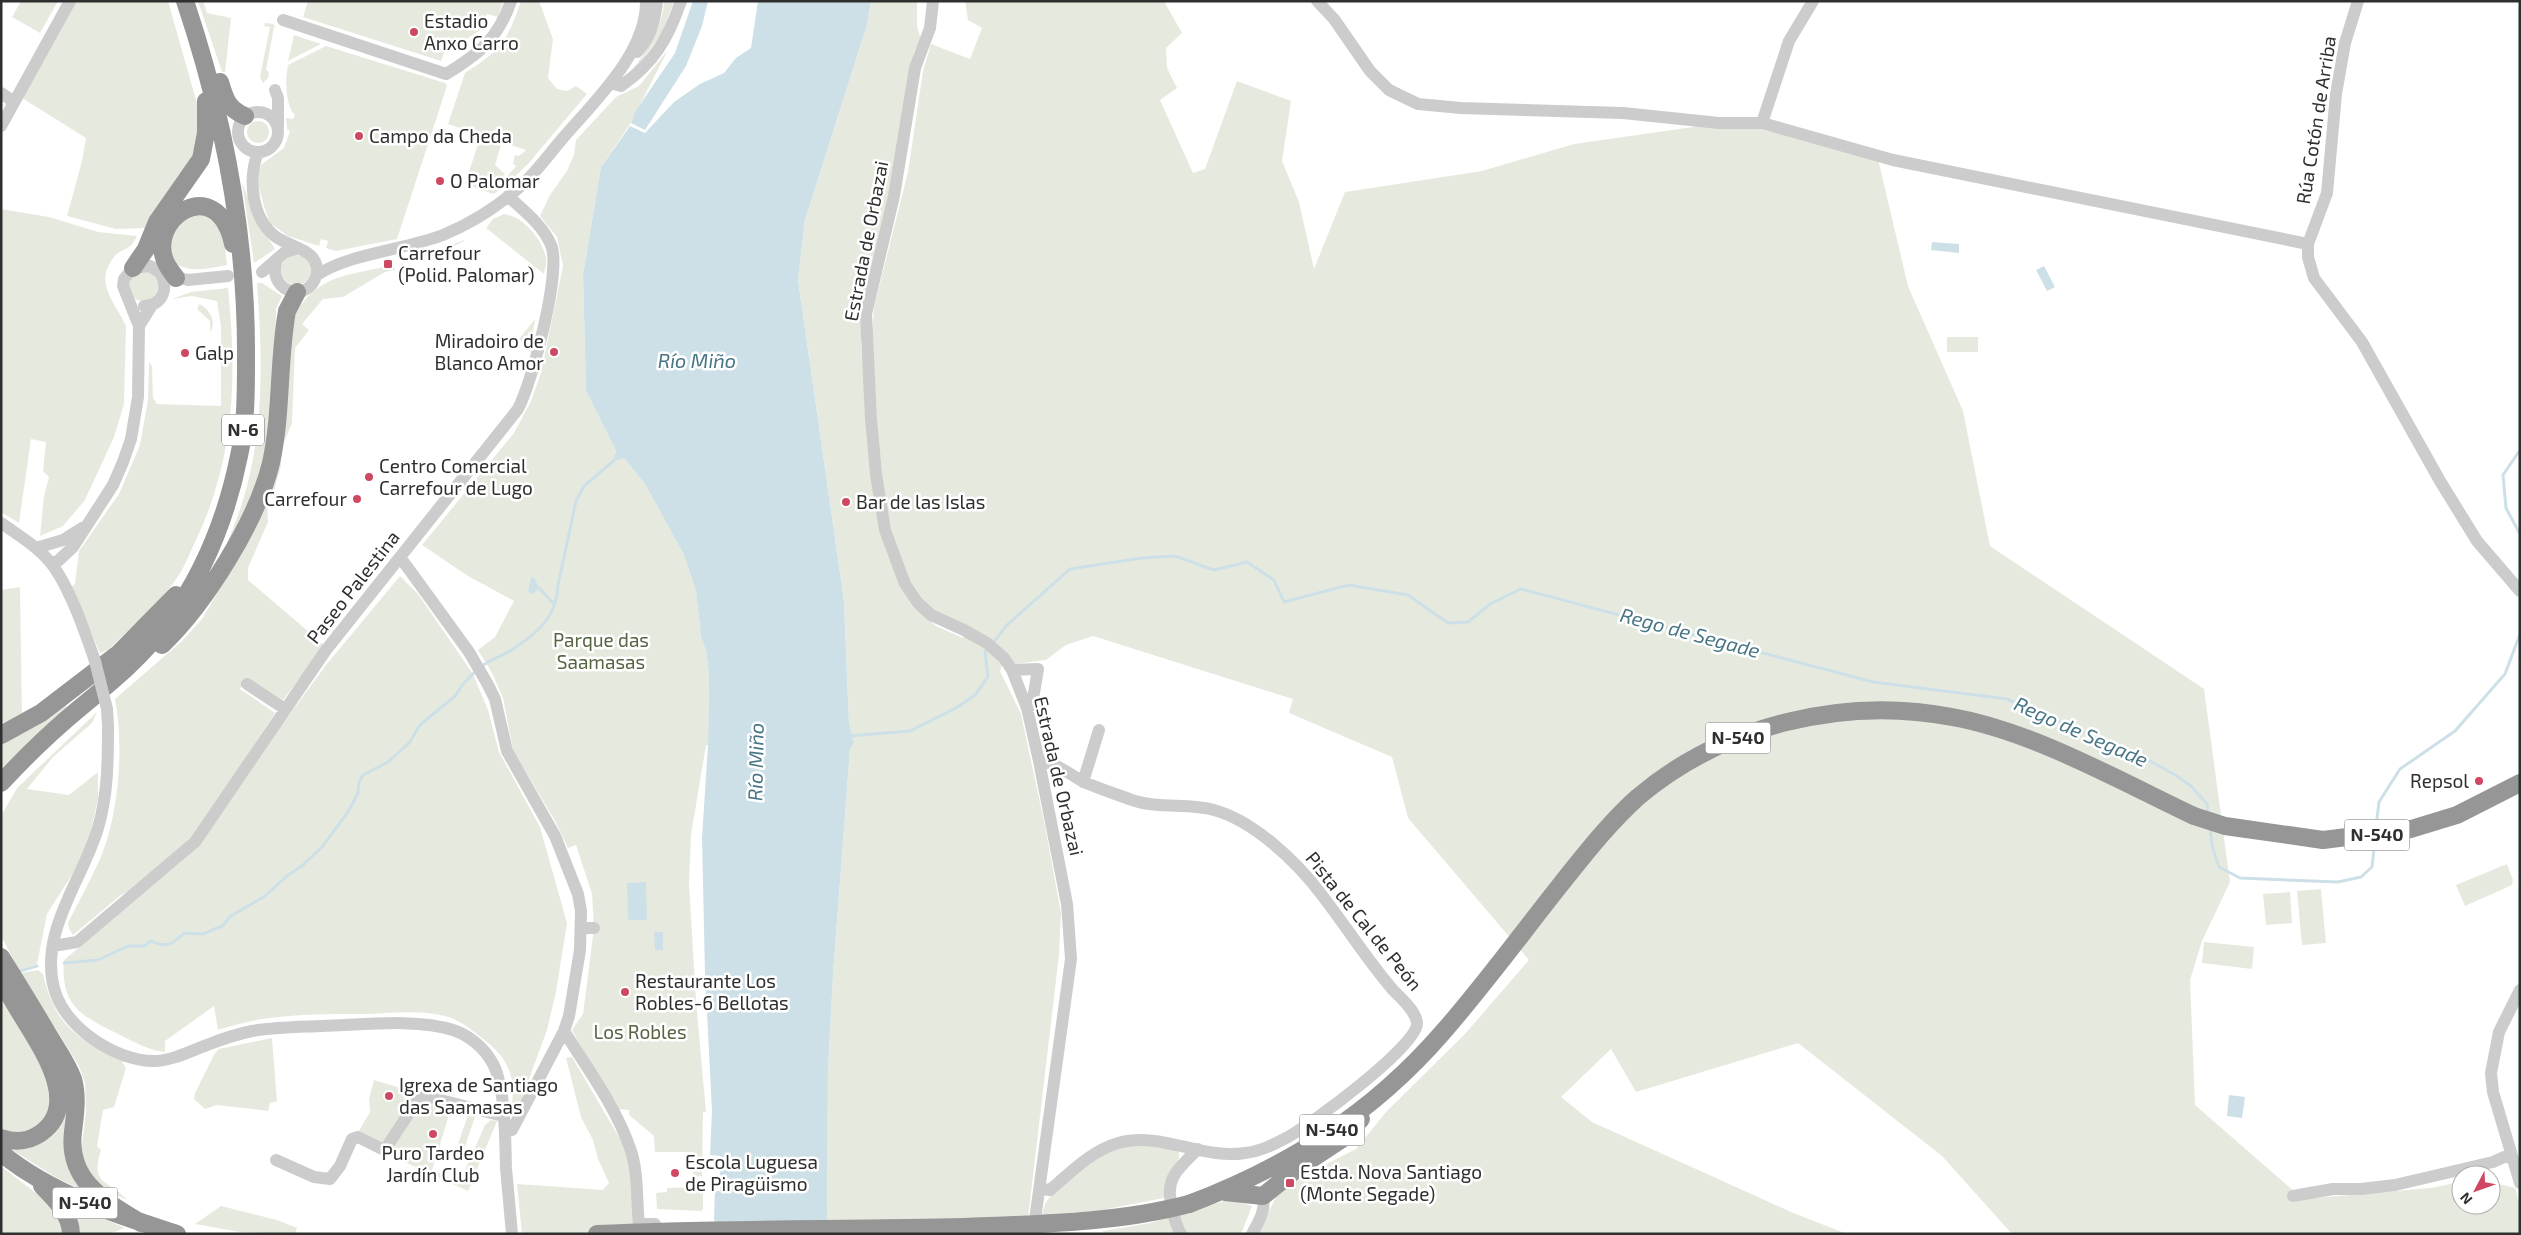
<svg xmlns="http://www.w3.org/2000/svg" width="2521" height="1235" viewBox="0 0 2521 1235" font-family="'Exo 2',sans-serif">
	<style>
		.green { fill: #e6eade }
		.water { fill: #cde0e7 }
		.lines { fill: none; stroke-linecap: round; stroke-linejoin: round }
		.stream { stroke: #cde0e7; stroke-width: 3 }
		.minor { stroke: #ccc; stroke-width: 12 }
		.highway { stroke: #969696; stroke-width: 18 }
		.minor-bridge { stroke: #ccc; stroke-width: 12 }
		.highway-bridge { stroke: #969696; stroke-width: 18 }
		.poi-dot { fill: #cf4861; stroke: #fff; stroke-width: 2 }
		.labels { text-anchor: middle; stroke-width: 5; stroke-linejoin: round; paint-order: stroke }
		.shield { fill: #fff; stroke: #6d6d6d; stroke-width: 1 }
		.shield-label { font-size: 18px; font-weight: bold; fill: #2f2f2f }
		.poi-label { font-size: 19px; fill: #2f2f2f; stroke: #fff; text-anchor: start }
		.street-label { font-size: 19px; fill: #2f2f2f; stroke: #fff }
		.park-label { font-size: 19px; fill: #566542; stroke: #fff }
		.water-label { font-size: 20px; font-style: italic; fill: #477586; stroke: #fff }
	</style>
	<rect width="100%" height="100%" fill="#fff"/>
	<path class="green" d="M21 1H58L40 33 12 17Z
		M75 1H168L202 121 193 165 146 228 116 229 67 216 82 161 86 138 22 98Z
		M198 1H203L207 13 231 18 225 72H222Z
		M308 1H503L498 17 487 14 479 31 444 53 441 61 303 17Z
		M521 1H539L553 39 548 78 557 89 567 91 576 86 587 94 528 164 503 188 500 185 516 166 513 164 515 155 519 156 526 150 448 124 465 73C501 50 507 42 521 1Z
		M664 1H674L662 33 634 71 633 69C649 47 662 30 664 1Z
		M871 1H917V26L921 40 914 52 894 182 862 318 861 347 875 506 900 587 912 606 936 626 963 638 966 625 929 608 914 593 890 527 879 457 872 331 874 307 908 172 923 71 931 44 970 59 982 28 968 20 965 1H1164L1182 33 1166 48 1167 68 1177 88 1160 100 1193 173 1205 169 1237 81 1291 101 1282 161 1299 202 1314 269 1345 192 1482 171 1574 144 1728 122 1877 155 1908 286 1963 411 1990 546 2204 689 2230 882 2202 941 2190 980 2195 1105 2303 1199 2430 1188 2461 1182V1205H2491V1182L2515 1188 2520 1207V1234H2012L1942 1156 1798 1043 1636 1092 1611 1049 1561 1097 1592 1122 1791 1212 1847 1234H1258L1276 1197 1303 1176 1356 1149 1386 1112 1464 1035 1529 960 1408 818 1392 757 1289 713 1293 699 1093 636 1066 645 1046 660 1013 664 1006 654 1000 671 1021 714 1045 826 1061 913 1059 955 1028 1218 827 1234 828 1070 833 975 850 749 854 743 849 723 844 601 798 280 805 220 867 25Z
		M265 23 273 24 276 27H274L266 70 269 72 268 78 263 83 260 77 270 27 264 26Z
		M294 35 321 44 288 61Z
		M326 46 445 83 447 86 397 239 336 251 326 248 328 241 321 239 319 246 288 236 270 223 264 206 259 188V170L262 164 284 148 290 131 287 129 286 118 293 119 295 115C285 105 285 79 288 65Z
		M668 50 630 124 601 167 583 275 586 391 616 451 614 456 624 458 645 484 684 555 696 591 701 637 706 650 709 676 708 745H706L691 835 689 884 696 1001 706 1112H703L702 1176 693 1177V1152H655L654 1136 629 1115V1110L615 1109 572 1030 583 1014 594 928 592 894 576 845 568 848 555 821 513 750 503 698 492 673 478 650 495 637 514 601 468 576 422 545 514 433 531 401 541 373 563 266 557 237 540 216 550 195 567 171 574 155 576 140 616 97 639 86Z
		M247 132a11 11 0 1 1 22 0a11 11 0 1 1-22 0Z
		M480 138 501 145 495 165 505 174 496 185 500 190 493 194 465 184Z
		M242 183 261 227 275 249 254 263Z
		M1 209 49 217 98 232 137 236C129 253 122 247 114 257 93 283 116 303 126 326L124 404 114 437 85 500 63 526 40 536 44 496 49 477 43 471 46 442 31 439 19 523 1 512Z
		M191 214 215 217 225 246 227 265C209 268 191 274 175 263 166 237 172 229 191 214Z
		M504 214C523 216 543 240 546 258 547 264 545 269 544 274L486 228 493 219Z
		M464 240V241L427 259 425 255Z
		M281 270a15 15 0 1 1 30 0a15 15 0 1 1-30 0Z
		M394 264 395 270 385 272 343 297 323 299 302 324 309 330 295 348 292 423 281 449V466L274 491 267 501 268 522 248 568V580L323 644 304 673 283 700 247 678 240 689 275 713 197 832 145 882 121 895 73 935 69 929 68 923C79 901 92 878 102 854 119 811 124 745 115 699L182 641 202 619 235 563 256 520 290 323C317 271 346 278 394 264Z
		M128 286a15 15 0 1 1 30 0a15 15 0 1 1-30 0Z
		M257 283H262L282 296 276 309 275 394 259 484 208 582C217 563 228 543 235 523 265 447 263 363 257 283Z
		M228 288C237 377 235 456 197 538 191 550 186 564 179 575 160 604 132 626 108 650L100 653 72 586 75 584 79 551 119 494 140 445 148 400 149 362 152 366 153 398 157 404 221 406V327L217 301 192 296 172 299 191 292Z
		M199 304C210 309 217 322 210 332V321L197 309Z
		M535 319 532 338 526 345 519 339Z
		M1947 337H1978V352H1947Z
		M400 576 418 594 473 674 488 710 499 752 540 827 567 923 556 992 547 1030 522 1098 514 1113 511 1112C517 1074 508 1057 478 1035 468 1027 457 1019 445 1016 417 1009 389 1014 361 1014 312 1014 265 1014 218 1030L214 1006 165 1041V1052C149 1050 136 1043 122 1036 84 1017 60 1008 64 960L182 861 326 665Z
		M20 587 22 718 1 723V590Z
		M64 704 67 707 1 769V741Z
		M97 712 92 723 53 757 27 789 69 795 98 772V799L89 839 73 873 47 914 37 964 19 970 1 936V816L17 788Z
		M2507 864 2513 880 2512 885 2465 906 2456 885Z
		M2321 889 2326 943 2302 945 2297 891Z
		M2290 892 2292 923 2266 925 2263 894Z
		M2204 942 2254 947 2252 969 2202 963Z
		M38 970 43 974C56 1029 78 1038 125 1062H122L126 1068 114 1107 103 1110 97 1146 101 1150C90 1185 107 1179 128 1200L103 1190 90 1177 81 1154 86 1111 85 1083 79 1066 21 973Z
		M1 996 35 1051 54 1094 48 1120 24 1134 1 1131Z
		M272 1038 277 1101 270 1103 268 1111 217 1105 205 1109 194 1099 195 1093 215 1053 219 1049Z
		M572 1057 623 1144 630 1163 635 1234H522L517 1184 603 1190 609 1183 598 1159 593 1140 581 1117 566 1058Z
		M61 1063 69 1080 74 1179 80 1189 57 1178 9 1148C19 1146 32 1147 41 1143 75 1127 66 1094 61 1063Z
		M374 1080 417 1093 387 1145 357 1134 370 1112 369 1099Z
		M423 1100 477 1111 464 1149 458 1154 455 1153 468 1115 450 1112 432 1170 460 1182 485 1125 491 1120 497 1121 468 1191 383 1152Z
		M1131 1145 1170 1148 1179 1152V1158L1168 1177 1164 1198 1087 1213 1041 1217 1046 1202 1055 1190 1100 1155Z
		M1 1166 50 1204 59 1215 65 1234H1Z
		M703 1187V1209L701 1211 657 1209 656 1193 667 1192V1188Z
		M1231 1199 1252 1206 1241 1234H1103V1231L1150 1223Z
		M67 1203 125 1228 109 1234H78Z
		M221 1206 277 1220 297 1228 295 1234 240 1232 195 1224Z"/>
	<path class="water" d="M693 1H708L702 26 686 66 645 130 631 123 635 112 675 53Z
		M758 1H871L867 25 805 220 798 280 844 601 849 723 854 743 850 749 833 975 828 1070 827 1234 716 1232 714 1219 715 1191H720V1156L710 1155 712 1111 705 973 702 838 708 745 709 676 706 650 701 637 696 591 684 555 645 484 624 458 617 460 614 456 616 451 586 391 583 275 601 167 630 126 645 133 674 102 700 84 724 73 736 58 751 48Z
		M1932 242 1959 244V253L1931 250Z
		M2044 266 2055 287 2047 291 2036 270Z
		M531 577 535 579 539 588 532 594 528 592Z
		M646 882 647 920H628L627 883Z
		M654 932H663V950H655Z
		M2229 1095 2245 1097 2242 1118 2227 1116Z"/>
	<g class="lines">
		<path class="stream" d="M2520 450 2503 475 2506 508 2520 534
			M539 588 554 604
			M993 643 1007 625 1070 569 1142 558 1175 556 1214 570 1247 562 1274 580 1284 602 1349 585 1408 595 1448 623 1468 622 1490 604 1521 589 1873 682 2007 699 2150 761 2177 776 2191 786 2207 804 2208 815
			M482 666C492 658 503 656 513 649 538 633 557 616 558 585L576 501 584 486 618 457
			M849 736 910 731 956 708 975 695 988 677 985 652 989 648
			M2210 826 2212 846 2219 867 2240 878 2338 882 2361 877 2372 867 2375 840
			M2376 826 2379 802 2400 769 2455 731 2505 674 2520 634
			M64 963 98 960 128 946H144L151 941C167 948 172 945 184 933L203 934 222 926 231 916 265 896 287 876 303 865 322 847 348 812 358 793 359 782 363 775 388 762 409 743 420 725 455 696 463 684 477 670
			M20 971 37 966"/>
		<path class="minor" d="M933 1 930 28 915 68 894 196 866 314 871 419 876 474 885 530 905 584 917 602 931 615 964 630 987 643 1004 658 1012 670 1027 708 1039 761 1067 904 1071 959 1033 1234
			M1317 1 1334 19 1370 71 1389 90 1418 104 1461 108 1623 113 1719 123H1762L1893 160 2308 244
			M2358 1 2345 43 2336 94 2327 193 2308 244V257L2314 278 2362 342 2440 481 2477 541 2520 591
			M283 20 446 74C479 54 498 39 511 1
			M637 52C651 37 655 21 657 1
			M611 83 621 86C654 63 668 39 681 1
			M275 90 278 98V127
			M1 93 14 102
			M238 132a20 20 0 1 1 40 0a20 20 0 1 1-40 0Z
			M1762 123 1789 41 1813 1
			M1 126 70 1
			M258 152C248 179 251 218 276 237 286 244 303 248 310 255 317 261 319 271 315 279 303 305 266 288 277 260
			M262 272 285 252 296 249
			M317 275C351 253 404 250 443 235 472 223 500 205 523 184 538 170 550 153 563 138 594 102 647 52 646 1
			M144 306C163 305 169 288 160 273
			M139 326 123 286 124 279 133 268 150 266 160 273 188 280 228 276
			M1 523C18 535 37 546 50 562 69 585 85 632 95 661
			M36 548 63 540 82 528
			M400 557 469 652 487 683 495 699 507 751 555 836 578 894 581 911 580 950 569 1016 564 1031 512 1130 505 1132
			M51 563 58 561 73 547 113 485 123 462 131 439 138 397 139 326 152 305
			M1012 670 1038 669 1032 705 1027 708
			M247 684 285 709
			M108 726C108 760 108 794 98 828 83 879 39 932 54 988 64 1027 115 1061 154 1061 172 1061 190 1051 207 1045 222 1039 237 1034 252 1031 275 1027 299 1027 322 1026 360 1025 417 1018 453 1030 469 1035 484 1048 492 1062 506 1086 505 1140 506 1168 508 1190 510 1212 512 1234
			M1039 761C1056 762 1070 775 1084 782 1100 789 1116 794 1132 800 1158 809 1188 803 1214 810 1254 821 1297 862 1321 894 1346 926 1367 960 1393 990 1401 998 1416 1011 1417 1023 1419 1045 1307 1128 1284 1139 1273 1145 1257 1152 1245 1153 1203 1160 1161 1131 1118 1143 1091 1151 1071 1172 1050 1190L1041 1189
			M1083 782 1099 730
			M581 928H594
			M53 946 77 942 195 842 326 650 518 409C532 383 562 270 551 245 543 225 523 210 508 196
			M2520 990 2499 1032 2491 1073 2493 1092 2520 1183
			M564 1031C587 1068 616 1107 630 1148 639 1173 636 1199 639 1224H655
			M276 1160 314 1177 330 1179 340 1166 352 1139 358 1137 382 1149 386 1148 415 1104 425 1096 503 1116
			M2293 1196 2333 1189H2361L2395 1185 2493 1162 2511 1154
			M1181 1234C1176 1225 1174 1218 1172 1208 1164 1178 1178 1169 1198 1149
			M1252 1234C1259 1221 1266 1210 1263 1196"/>
		<path class="highway" d="M220 82C225 99 228 109 245 116
			M133 268 146 249 157 222 201 159 206 133V101
			M176 278C173 274 170 270 167 265 143 220 217 170 233 244
			M162 645C205 604 257 521 271 463 282 413 278 361 287 311L297 292
			M1 735 41 713 118 654 176 595
			M1 783C26 756 53 730 81 707 114 680 143 656 169 621 204 573 227 515 239 456 246 425 246 392 246 360 247 238 224 117 185 1
			M1 957C18 984 35 1012 51 1039 59 1052 68 1065 73 1079 78 1097 75 1115 73 1132 67 1181 105 1201 141 1223
			M1 983C10 994 16 1007 24 1019 42 1049 81 1105 41 1133 28 1142 16 1143 1 1138
			M1 1153C53 1195 115 1214 177 1234
			M42 1186C55 1199 71 1215 71 1234
			M1225 1192 1263 1196 1298 1168 1342 1139 1361 1119
			M1189 1204C1289 1166 1373 1113 1443 1032 1485 984 1522 933 1561 884 1585 854 1609 823 1638 797 1723 725 1844 696 1952 717 2032 731 2120 781 2194 816L2225 826 2323 840 2411 829 2457 815 2520 783"/>
		<path class="minor-bridge" d="M95 661 107 709 108 726"/>
		<path class="highway-bridge" d="M597 1234C719 1228 842 1230 964 1227 1038 1224 1117 1223 1189 1204"/>
	</g>
	<g class="poi-dot">
		<circle cx="414" cy="32" r="5"/>
		<circle cx="359" cy="136" r="5"/>
		<circle cx="440" cy="181" r="5"/>
		<rect x="383" y="259" width="10" height="10" rx="2.5"/>
		<circle cx="554" cy="352" r="5"/>
		<circle cx="185" cy="353" r="5"/>
		<circle cx="369" cy="477" r="5"/>
		<circle cx="357" cy="499" r="5"/>
		<circle cx="846" cy="502" r="5"/>
		<circle cx="2479" cy="781" r="5"/>
		<circle cx="625" cy="992" r="5"/>
		<circle cx="389" cy="1096" r="5"/>
		<circle cx="433" cy="1134" r="5"/>
		<circle cx="675" cy="1173" r="5"/>
		<rect x="1285" y="1178" width="10" height="10" rx="2.5"/>
	</g>
	<g class="labels">
		<g class="shield">
			<rect x="222" y="414.5" width="42" height="31" rx="4"/>
			<rect x="1705.5" y="722.5" width="65" height="31" rx="4"/>
			<rect x="2344.5" y="819.5" width="65" height="31" rx="4"/>
			<rect x="1299.5" y="1114.5" width="65" height="31" rx="4"/>
			<rect x="52.5" y="1187.5" width="65" height="31" rx="4"/>
		</g>
		<g class="shield-label">
			<text x="243" y="436">N-6</text>
			<text x="1738" y="744">N-540</text>
			<text x="2377" y="841">N-540</text>
			<text x="1332" y="1136">N-540</text>
			<text x="85" y="1209">N-540</text>
		</g>
		<g class="poi-label">
			<text x="424" y="28">Estadio<tspan x="424" dy="22">Anxo Carro</tspan></text>
			<text x="369" y="143">Campo da Cheda</text>
			<text x="450" y="188">O Palomar</text>
			<text x="398" y="260">Carrefour<tspan x="398" dy="22">(Polid. Palomar)</tspan></text>
			<text x="544" y="348" text-anchor="end">Miradoiro de<tspan x="544" dy="22">Blanco Amor</tspan></text>
			<text x="195" y="360">Galp</text>
			<text x="379" y="473">Centro Comercial<tspan x="379" dy="22">Carrefour de Lugo</tspan></text>
			<text x="347" y="506" text-anchor="end">Carrefour</text>
			<text x="856" y="509">Bar de las Islas</text>
			<text x="2469" y="788" text-anchor="end">Repsol</text>
			<text x="635" y="988">Restaurante Los<tspan x="635" dy="22">Robles-6 Bellotas</tspan></text>
			<text x="399" y="1092">Igrexa de Santiago<tspan x="399" dy="22">das Saamasas</tspan></text>
			<text x="433" y="1160" text-anchor="middle">Puro Tardeo<tspan x="433" dy="22">Jardín Club</tspan></text>
			<text x="685" y="1169">Escola Luguesa<tspan x="685" dy="22">de Piragüismo</tspan></text>
			<text x="1300" y="1179">Estda. Nova Santiago<tspan x="1300" dy="22">(Monte Segade)</tspan></text>
		</g>
		<g class="street-label">
			<text transform="translate(2316 120) rotate(-81)" y="7">Rúa Cotón de Arriba</text>
			<text transform="translate(866 241) rotate(-79)" y="7">Estrada de Orbazai</text>
			<text transform="translate(353 587) rotate(-52)" y="7">Paseo Palestina</text>
			<text transform="translate(1059 776) rotate(77)" y="7">Estrada de Orbazai</text>
			<text transform="translate(1364 921) rotate(51)" y="7">Pista de Cal de Peón</text>
		</g>
		<g class="park-label">
			<text x="601" y="647">Parque das<tspan x="601" dy="22">Saamasas</tspan></text>
			<text x="640" y="1039">Los Robles</text>
		</g>
		<g class="water-label">
			<text x="697" y="368">Río Miño</text>
			<text transform="translate(1690 633) rotate(15)" y="7">Rego de Segade</text>
			<text transform="translate(2081 732) rotate(24)" y="7">Rego de Segade</text>
			<text transform="translate(756 762) rotate(-89)" y="7">Río Miño</text>
		</g>
	</g>
	<rect width="2521" height="1235" fill="none" stroke="#2f2f2f" stroke-width="5"/>
	<g transform="translate(2476 1190) rotate(229)"><circle r="24" fill="#ffffff" stroke="#acacac"/>
	<path d="M0-4L9 19L0 12L-9 19Z" fill="#cf4861"/>
	<text y="-8" font-size="14" font-weight="bold" text-anchor="middle" fill="#2f2f2f">N</text>
	</g>
</svg>
